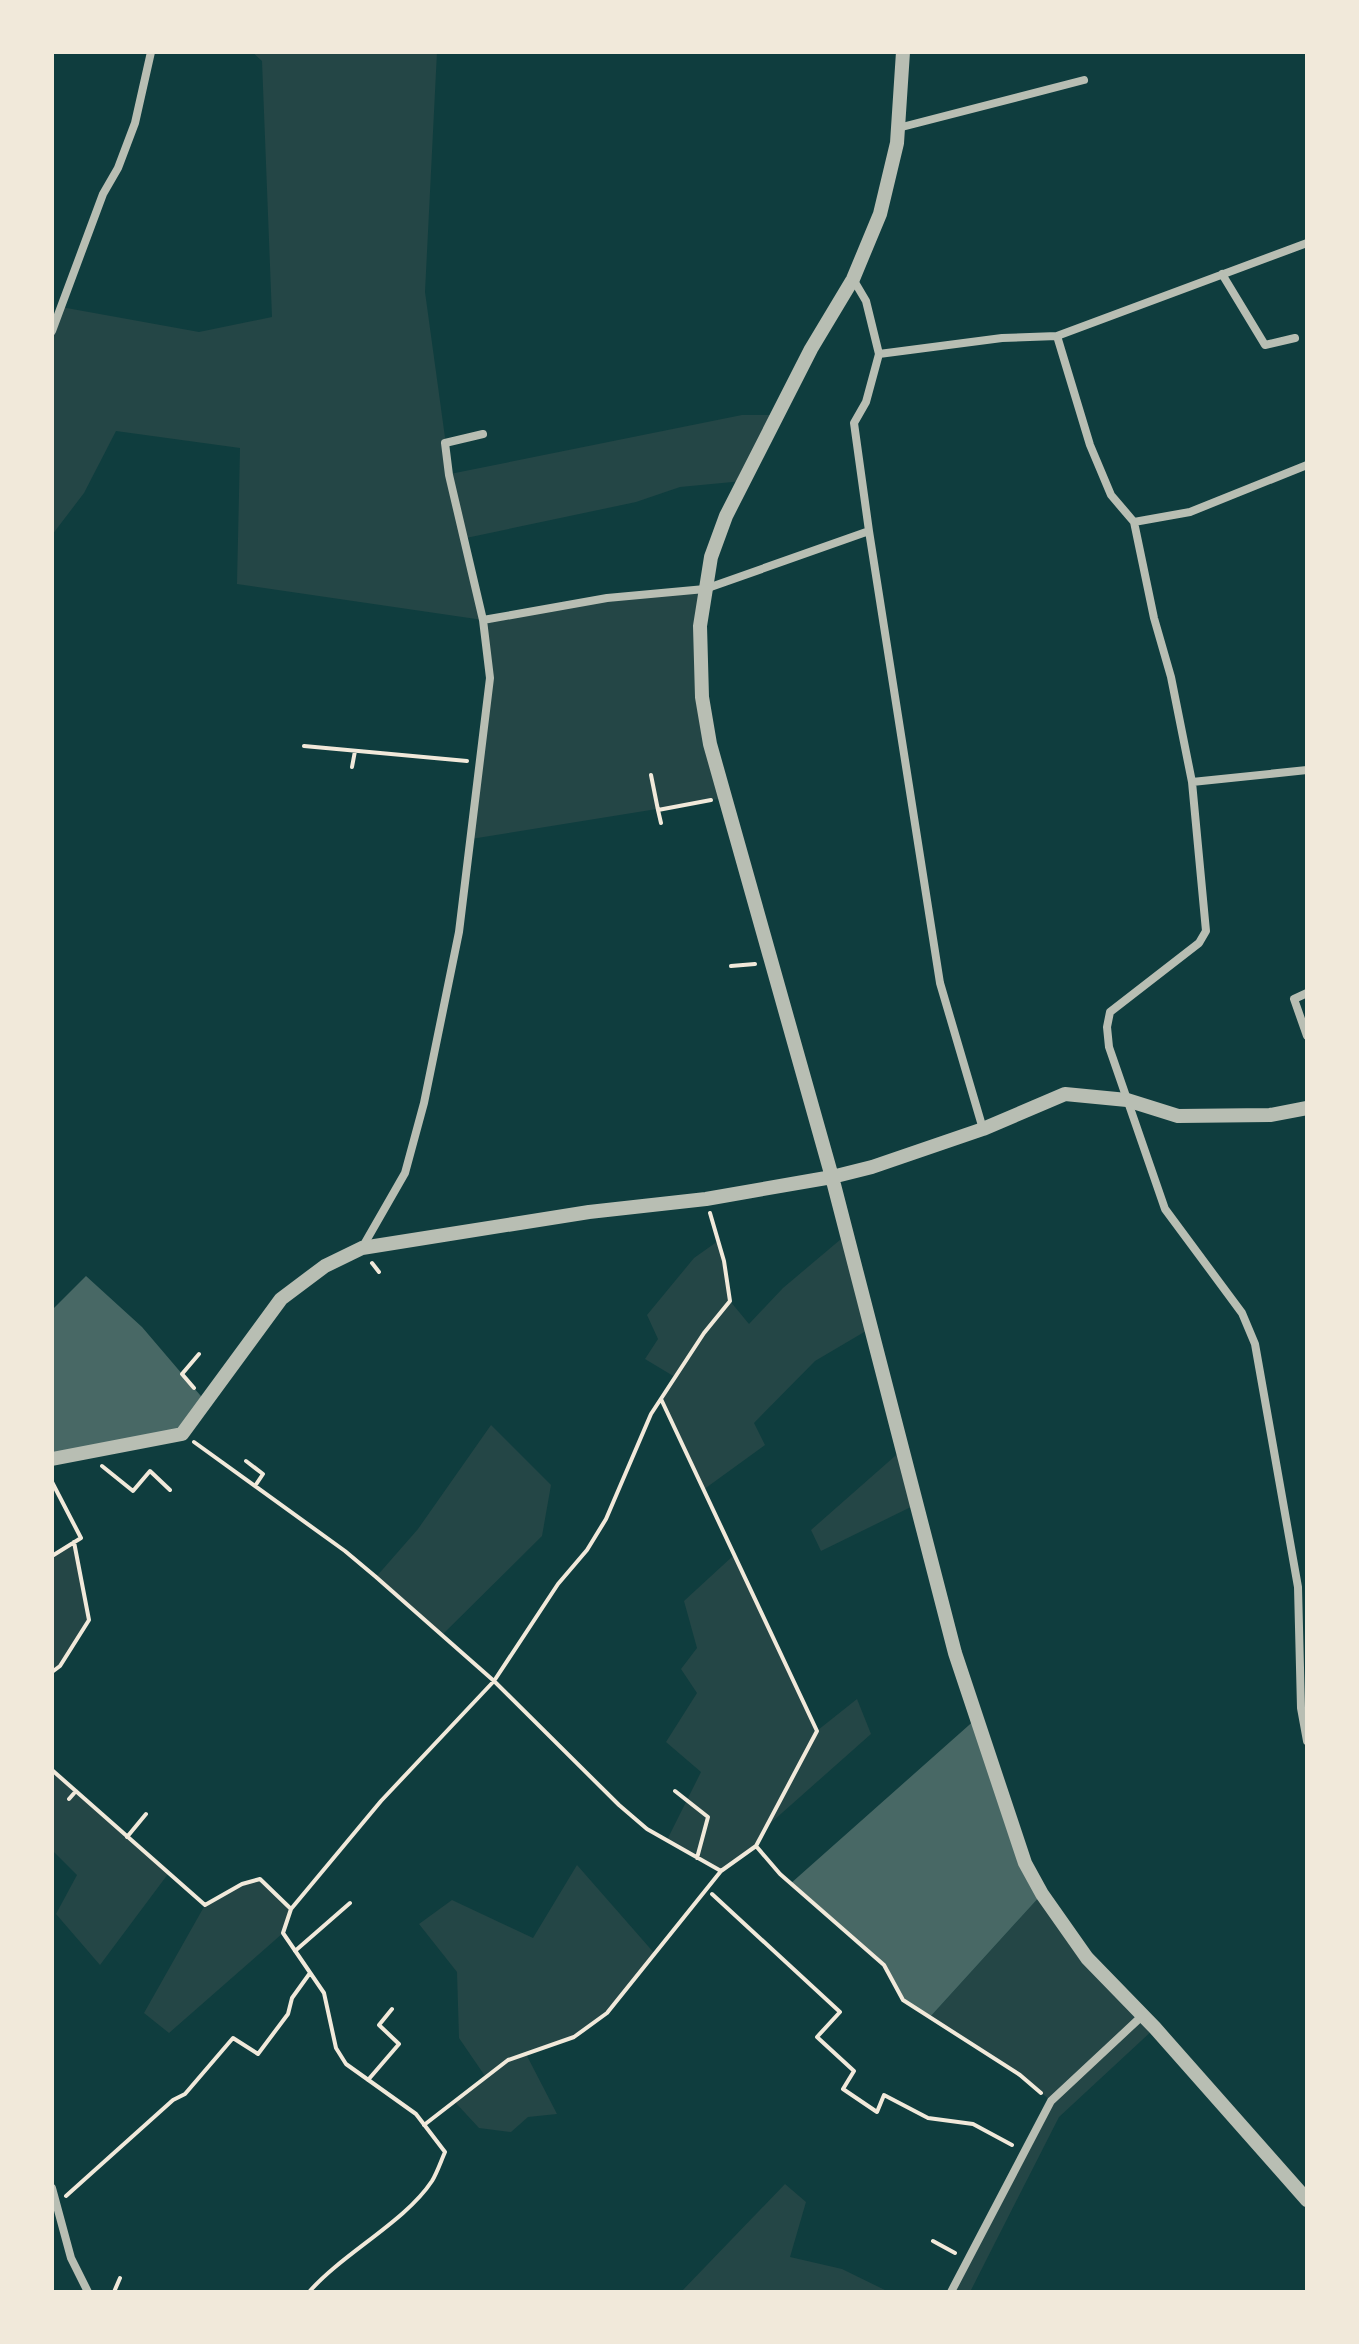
<svg xmlns="http://www.w3.org/2000/svg" width="1359" height="2344" viewBox="0 0 1359 2344" font-family="Lato,sans-serif">
	<style>
		.green { fill: #244646 }
		.building { fill: #486865 }
		.lines { fill: none; stroke-linecap: round; stroke-linejoin: round }
		.path { stroke: #f1e9da; stroke-width: 4 }
		.minor { stroke: #b8beb3; stroke-width: 8 }
		.tertiary { stroke: #b8beb3; stroke-width: 14 }
	</style>
	<rect width="100%" height="100%" fill="#0f3d3e"/>
	<path class="green" d="M252 52H437L425 292 450 474 742 415H777L743 481 680 487 636 502 466 538 484 620 607 598 705 589 701 664 725 798 471 839 490 678 483 620 237 584 240 448 116 431 84 493 52 535V331L61 307 199 332 272 317 262 61Z
		M847 1234 871 1328 815 1361 754 1423 765 1445 703 1490 661 1399 675 1377 645 1359 658 1339 647 1315 694 1258 718 1241 730 1301 749 1324 783 1288Z
		M491 1425 551 1485 542 1536 441 1636 376 1577 418 1529Z
		M903 1449 917 1504 821 1551 811 1530Z
		M74 1542 89 1620 60 1666 52 1672V1556Z
		M734 1555 818 1730 857 1699 871 1734 765 1828 756 1846 721 1871 666 1842 701 1772 666 1742 697 1693 681 1669 697 1648 684 1601Z
		M52 1770 168 1874 100 1965 56 1914 77 1875 52 1850Z
		M577 1865 655 1954 607 2013 574 2037 526 2054 557 2114 528 2117 511 2132 479 2128 454 2101 485 2076 459 2038 457 1972 419 1924 452 1900 533 1938Z
		M260 1879 291 1909 283 1933 169 2033 144 2013 205 1905 242 1884Z
		M1042 1894 1155 2028 1059 2117 970 2292H950L1051 2101 1020 2075 930 2017Z
		M785 2184 806 2202 790 2257 842 2269 889 2292H681Z"/>
	<path class="building" d="M86 1276 142 1327 206 1402 182 1434 52 1459V1310Z
		M977 1718 1042 1894 930 2017 903 2000 884 1965 790 1884Z"/>
	<g class="lines">
		<path class="path" d="M304 746 467 761
			M352 767 355 751
			M651 775 658 810
			M661 823 658 810 711 800
			M731 966 755 964
			M372 1263 379 1272
			M194 1388 182 1374 199 1354
			M661 1399 817 1731 756 1846
			M194 1442 345 1551 376 1577 494 1681 619 1805 647 1829 721 1871 756 1846 780 1874 884 1965 903 2000 1020 2075 1041 2093
			M246 1461 263 1474 255 1486
			M102 1466 133 1491 150 1471 170 1490
			M52 1482 81 1538 52 1556
			M52 1672 60 1666 89 1620 74 1542
			M52 1770 205 1905 242 1884 260 1879 291 1909
			M675 1791 708 1817 697 1858
			M69 1799 76 1791
			M127 1837 146 1814
			M712 1894 840 2012 817 2037 854 2071 843 2089 877 2112 884 2095 928 2118 973 2124 1012 2145
			M295 1951 350 1903
			M368 2080 399 2044 379 2025 392 2009
			M424 2125 508 2060 574 2037 607 2013 721 1871
			M66 2196 173 2100 185 2094 233 2038 258 2054 288 2014 292 1998 310 1973
			M933 2241 955 2253
			M114 2292 120 2278
			M309 2292C343 2253 405 2222 432 2181 437 2173 441 2161 445 2152L416 2114 346 2064 336 2048 324 1993 283 1933 291 1909 381 1801 494 1681 558 1584 587 1550 606 1519 651 1414 704 1333 730 1301 724 1261 710 1213"/>
		<path class="minor" d="M898 128 1084 80
			M1222 274 1265 345 1295 338
			M853 279 866 301 879 354 1002 338 1057 336 1307 243
			M52 331 103 194 118 168 135 123 151 52
			M1057 336 1090 445 1111 495 1134 522 1154 618 1171 677 1192 782 1206 931 1199 943 1110 1012 1107 1027 1109 1047 1165 1209 1242 1313 1255 1344 1298 1587 1301 1708 1307 1741
			M483 434 445 443 449 475 483 620
			M1134 522 1190 512 1307 465
			M869 531 940 983 983 1129
			M1192 782 1307 770
			M1307 993 1294 999 1307 1036
			M362 1248 405 1173 424 1103 459 932 490 678 483 620 607 598 705 589 869 531 854 423 866 402 879 354
			M52 2188 71 2258 88 2292
			M951 2292 1051 2101 1142 2016"/>
		<path class="tertiary" d="M903 52 897 143 880 214 853 279 811 349 726 516 711 557 700 626 702 697 710 744 832 1177 955 1653 1025 1863 1042 1894 1087 1958 1155 2028 1307 2200
			M52 1459 182 1434 281 1299 325 1266 362 1248 589 1212 706 1199 832 1177 872 1167 983 1129 1065 1094 1127 1100 1178 1116 1270 1115 1307 1108"/>
	</g>
	<rect width="1359" height="2344" fill="none" stroke="#f1e9da" stroke-width="108"/>
</svg>
